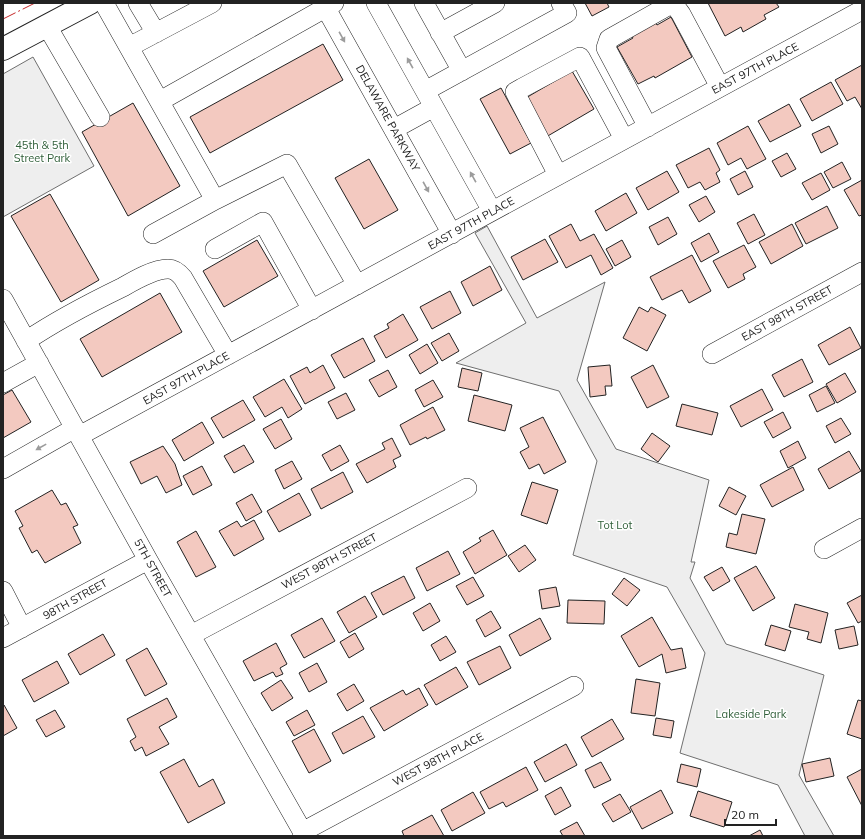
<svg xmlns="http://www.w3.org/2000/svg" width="865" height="839" viewBox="0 0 865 839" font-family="Mulish,sans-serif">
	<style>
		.green { fill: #eee; stroke: #6f6f6f }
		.building { fill: #f3c9c0; stroke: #222 }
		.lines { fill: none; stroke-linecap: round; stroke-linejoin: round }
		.minor-casing { stroke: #222; stroke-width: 20 }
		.major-casing { stroke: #222; stroke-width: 24 }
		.minor { stroke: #fff; stroke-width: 19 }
		.major { stroke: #fff; stroke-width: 22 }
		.power { stroke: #c62828; stroke-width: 1; stroke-dasharray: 14 3 2 3; stroke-linecap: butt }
		.oneway { fill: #9c9c9c }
		.labels { text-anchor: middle; stroke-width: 3; stroke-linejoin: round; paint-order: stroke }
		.street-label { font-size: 11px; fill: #222; stroke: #fff }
		.park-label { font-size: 11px; fill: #2f5e38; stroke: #fff }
	</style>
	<rect width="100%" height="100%" fill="#fff"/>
	<path class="green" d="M33 57 94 166 3 217V74Z
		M487 226 537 318 605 282 577 380 616 449 709 480 691 562H695L690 578 726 644 824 675 799 775 834 836H805L778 785 680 753 705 653 667 587 573 555 597 461 559 391 456 363 526 323 475 233Z"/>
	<path class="building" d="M585 3H607L609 7 592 16Z
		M708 3H776L779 7 764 15 766 19 743 32 741 27 725 36Z
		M671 17 692 57 655 78 654 76 638 84 617 47 633 38 630 33 654 20 657 25Z
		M323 44 343 80 210 153 190 117Z
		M862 65V109L855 97 847 101 835 80Z
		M572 71 594 109 546 137 524 99Z
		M831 82 843 104 812 121 800 99Z
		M501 88 531 143 510 154 480 99Z
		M133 103 180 186 128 216 82 132Z
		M789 104 801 126 770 142 758 121Z
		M748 126 766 159 747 169 741 158 728 165 717 143Z
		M829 126 838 144 821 153 812 134Z
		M709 148 720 170 716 173 720 182 705 190 700 182 688 188 676 165Z
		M787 153 796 169 781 177 772 161Z
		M369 159 398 210 364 229 335 178Z
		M842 162 851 179 833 188 824 172Z
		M667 171 679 192 648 210 636 188Z
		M745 171 753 187 738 195 730 179Z
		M821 173 830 190 812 200 802 183Z
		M862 180V215L859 216 844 190Z
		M626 193 637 213 606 231 595 211Z
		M50 194 99 280 61 302 11 216Z
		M706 196 715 212 699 222 689 205Z
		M827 206 838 228 806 244 795 223Z
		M754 214 765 235 748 244 737 223Z
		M668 217 677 234 658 245 649 227Z
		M571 224 580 241 594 234 613 268 601 275 591 255 566 268 549 236Z
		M792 224 803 246 771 264 759 242Z
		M709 233 719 252 701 262 691 243Z
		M545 239 558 262 523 280 511 257Z
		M257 240 278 276 224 307 203 271Z
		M622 240 631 257 615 266 606 249Z
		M744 245 756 267 743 274 745 279 728 288 713 261Z
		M692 255 711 291 689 303 682 290 662 300 650 277Z
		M490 266 502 290 473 306 461 282Z
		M450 291 461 313 432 329 420 307Z
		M160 293 182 332 102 377 80 339Z
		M639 307 648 312 651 307 666 315 647 351 623 338Z
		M403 314 418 340 386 358 374 336 389 328 387 324Z
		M850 327 861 348 829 365 818 345Z
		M449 333 459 351 442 361 431 343Z
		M363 338 375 361 344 378 331 355Z
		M427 344 438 363 420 374 409 355Z
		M802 359 813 382 784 397 772 375Z
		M323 365 335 388 305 404 290 376 307 367 310 373Z
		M610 365 612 386H605L606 395 590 397 588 367Z
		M653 365 669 397 647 408 631 377Z
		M462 368 482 373 478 391 458 387Z
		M388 370 397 387 379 397 369 380Z
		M845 373 856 392 837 403 826 384Z
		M284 379 302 409 288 418 282 407 265 417 253 397Z
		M433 380 443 397 424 407 415 390Z
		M826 386 835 403 817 412 809 395Z
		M762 389 773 410 741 427 730 406Z
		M12 390 31 422 3 438V395Z
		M346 393 355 410 337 419 328 402Z
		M474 395 512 405 505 431 468 421Z
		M243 400 255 420 223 438 211 418Z
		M682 404 718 413 712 435 676 426Z
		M433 407 445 430 427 439 426 437 410 445 400 425Z
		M783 412 791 428 773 438 764 422Z
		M543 417 566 462 544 474 539 464 529 469 520 452 529 447 520 428Z
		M841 418 851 434 835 443 826 426Z
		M281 419 292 439 275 449 263 429Z
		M202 422 214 443 184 461 172 440Z
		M652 433 670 446 658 462 641 449Z
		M392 438 401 456 393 460 396 467 367 483 356 464 385 449 382 443Z
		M798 441 806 458 788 468 780 451Z
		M244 445 254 462 234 473 224 456Z
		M340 445 349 461 331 471 322 455Z
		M163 446 175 464 182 485 166 493 157 476 141 484 130 462Z
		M849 451 861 471 829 489 818 469Z
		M292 461 302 479 284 489 275 470Z
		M202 466 212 485 193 495 183 476Z
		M793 467 804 490 772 507 760 485Z
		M343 472 353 492 321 509 311 489Z
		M532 482 558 490 547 524 521 515Z
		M729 487 746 496 736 515 719 506Z
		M52 490 61 505 66 503 78 525 73 527 81 543 45 563 37 550 32 553 19 528 23 526 15 511Z
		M299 493 311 515 279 532 267 511Z
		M252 494 262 512 246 521 236 503Z
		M742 514 765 519 756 554 726 547 729 533 737 535Z
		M254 520 264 539 234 556 219 531 237 521 241 527Z
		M493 530 507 555 475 574 463 552 481 541 479 538Z
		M196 531 216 567 196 577 177 542Z
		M525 545 536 560 519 572 508 556Z
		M448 551 460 574 427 591 416 568Z
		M756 566 775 598 753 611 734 578Z
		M722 567 730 581 713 591 704 577Z
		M404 576 415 598 383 615 371 593Z
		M473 577 484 596 467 605 456 586Z
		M624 578 640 590 627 606 612 594Z
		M556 587 560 606 542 609 539 590Z
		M862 595V621L858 623 847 603Z
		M365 596 377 617 349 633 337 612Z
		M568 600 605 601 604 624 567 623Z
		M430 603 440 621 423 631 413 613Z
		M795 604 828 613 821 643 807 639 809 632 789 627Z
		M491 611 501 628 485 637 476 620Z
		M652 617 671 650 682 648 686 668 666 673 662 654 639 667 621 636Z
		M322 618 335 641 304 658 291 635Z
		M540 618 551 639 520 656 509 635Z
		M771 625 791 631 785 651 765 645Z
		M854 626 858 645 839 649 835 630Z
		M355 633 364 649 349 658 340 642Z
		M103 634 115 655 80 675 68 654Z
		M446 636 456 652 440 661 431 645Z
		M276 643 287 664 280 668 283 674 276 677 273 672 254 681 243 661Z
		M500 646 511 668 479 685 467 662Z
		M147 648 167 684 145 696 126 660Z
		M57 661 69 683 34 702 22 680Z
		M317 663 327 682 309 692 299 673Z
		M456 667 468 687 436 705 424 685Z
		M636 679 660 683 655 716 631 713Z
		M281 680 293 698 272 711 261 693Z
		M354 684 364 701 347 711 337 694Z
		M419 688 428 705 384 731 370 708 403 690 406 695Z
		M167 698 177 717 159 727 169 744 146 756 142 747 135 751 130 741 136 737 127 719Z
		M858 700 862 701V739L847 734Z
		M4 705 17 728 3 736V706Z
		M55 710 65 727 46 737 36 720Z
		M307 710 315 725 294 736 286 722Z
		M363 716 375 737 343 754 332 733Z
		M656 718 674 721 671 738 653 735Z
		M612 719 624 739 592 757 581 737Z
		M314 729 331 761 309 773 292 741Z
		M566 744 577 765 545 782 534 762Z
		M830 758 834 776 806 782 802 764Z
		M184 759 199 787 213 779 225 803 188 823 160 772Z
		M601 762 611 780 594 788 585 770Z
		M681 764 701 769 697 787 677 782Z
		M526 767 538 790 506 807 503 802 489 809 480 792Z
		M862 769V806L847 777Z
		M561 787 571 806 555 815 545 796Z
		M661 790 673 813 642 829 630 807Z
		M698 791 732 802 724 827 690 816Z
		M473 792 485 813 452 831 441 810Z
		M620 794 631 812 613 822 602 804Z
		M432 815 444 836H404L402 831Z
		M577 822 585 836H563L560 831Z
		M760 830 763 836H749Z"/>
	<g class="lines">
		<g class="minor-casing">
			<path id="minor" d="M104 3 215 200 287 164 357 285
				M138 3 156 33
				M323 3 452 234
				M376 3 492 211
				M424 3 462 71
				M673 3 681 14 720 87
				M47 26 100 117
				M440 33 495 3
				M129 47 212 3
				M425 91 567 13 561 3
				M160 101 334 3
				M648 127 606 48 609 39 673 3
				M394 129 434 107
				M558 175 515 92 522 88 580 57 624 139
				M153 234 215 200
				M215 249 263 222 312 310
				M3 299 148 560 305 836
				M26 341C57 320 90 303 123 287 135 280 154 269 168 269 175 269 179 273 183 278L228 355
				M712 354 862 272
				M3 383 39 363
				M79 436 862 10
				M3 469 75 428
				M824 549 862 528
				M3 591 22 628
				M191 635 467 488
				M3 638 148 560
				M302 832 574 686"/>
		</g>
		<g class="major-casing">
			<path id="major" d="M3 49 90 3"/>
		</g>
		<use href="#minor" class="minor"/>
		<use href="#major" class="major"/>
		<path class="power" d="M3 19 35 3"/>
	</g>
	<defs><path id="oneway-solid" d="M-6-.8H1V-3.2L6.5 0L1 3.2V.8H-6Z"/></defs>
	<g class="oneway">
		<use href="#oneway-solid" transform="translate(342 37) rotate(61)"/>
		<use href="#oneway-solid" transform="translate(410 63) rotate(-119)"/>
		<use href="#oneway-solid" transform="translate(473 177) rotate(-119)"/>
		<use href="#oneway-solid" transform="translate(426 187) rotate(61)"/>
		<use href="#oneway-solid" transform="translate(41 447) rotate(151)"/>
	</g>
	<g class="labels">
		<g class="street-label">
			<text transform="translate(755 68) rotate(-28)" y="4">EAST 97TH PLACE</text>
			<text transform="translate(388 118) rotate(61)" y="4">DELAWARE PARKWAY</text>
			<text transform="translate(471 223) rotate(-29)" y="4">EAST 97TH PLACE</text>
			<text transform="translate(787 313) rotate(-29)" y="4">EAST 98TH STREET</text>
			<text transform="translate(186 378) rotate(-29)" y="4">EAST 97TH PLACE</text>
			<text transform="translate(329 561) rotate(-28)" y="4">WEST 98TH STREET</text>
			<text transform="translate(153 568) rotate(61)" y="4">5TH STREET</text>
			<text transform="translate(75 599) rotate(-29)" y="4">98TH STREET</text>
			<text transform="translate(438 759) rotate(-28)" y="4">WEST 98TH PLACE</text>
		</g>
		<g class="park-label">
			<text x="42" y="149">45th &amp; 5th<tspan x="42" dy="13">Street Park</tspan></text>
			<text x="615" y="529">Tot Lot</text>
			<text x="751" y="718">Lakeside Park</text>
		</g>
	</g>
	<rect width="865" height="839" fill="none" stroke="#222222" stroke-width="8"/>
	<path d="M725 819v6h51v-6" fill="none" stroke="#222222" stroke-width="2"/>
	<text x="731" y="819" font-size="12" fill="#222222" stroke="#ffffff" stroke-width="3" paint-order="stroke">20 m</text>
</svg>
